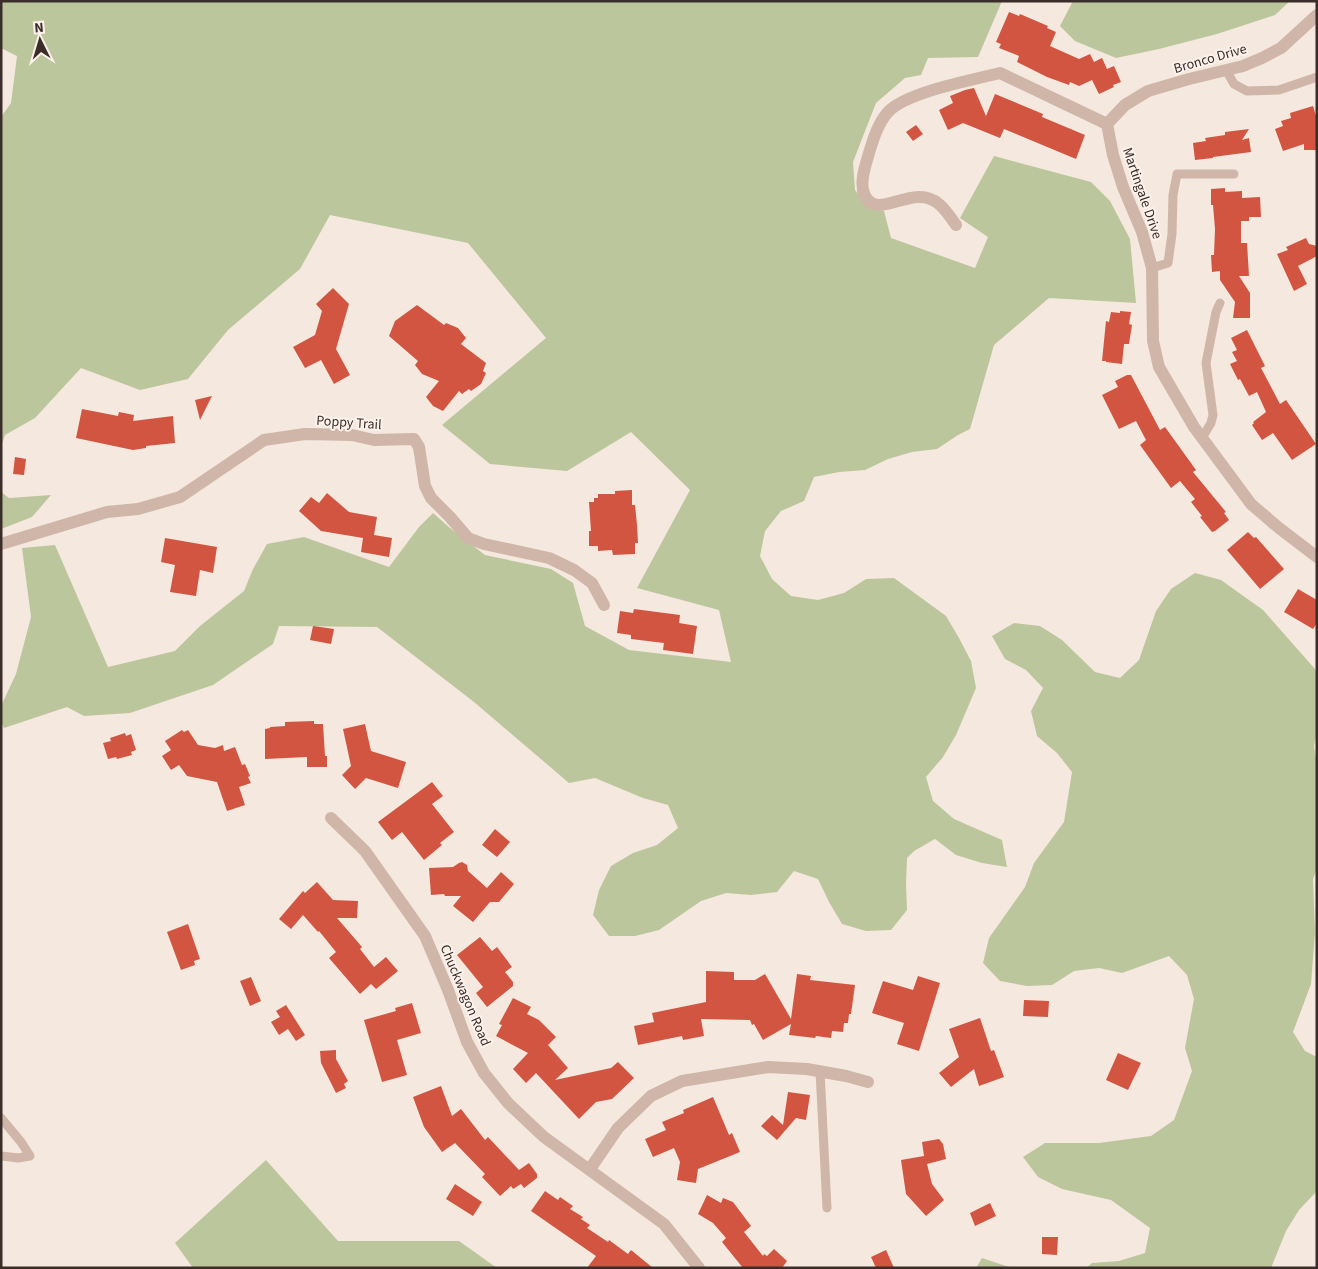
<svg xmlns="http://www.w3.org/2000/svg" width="1318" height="1269" viewBox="0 0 1318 1269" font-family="'Source Sans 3',sans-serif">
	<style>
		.green { fill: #bcc69c }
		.building { fill: #d15540 }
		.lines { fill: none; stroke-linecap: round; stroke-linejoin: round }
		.lane { stroke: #cfb6a8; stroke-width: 9 }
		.street { stroke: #cfb6a8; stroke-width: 12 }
		.labels { text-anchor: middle; stroke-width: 4; stroke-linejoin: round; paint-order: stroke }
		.street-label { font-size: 14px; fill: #3b2d29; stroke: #fcf2eb }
	</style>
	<rect width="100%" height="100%" fill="#f5e8de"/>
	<path class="green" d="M1 1H1002L978 57 928 58 921 75 905 78 876 103 853 162 855 190 873 210 884 211 891 238 975 268 988 237 960 218 994 156 1091 182 1110 201 1130 239 1136 303 1049 298 994 345 970 429 958 435 937 449 912 452 888 459 865 470 839 472 814 477 804 501 781 511 765 531 760 556 772 579 791 596 818 600 844 593 866 579 894 578 946 616 959 638 971 661 976 688 956 735 943 757 926 777 933 801 954 819 1002 840 1007 867 982 863 956 855 935 839 914 851 907 858 906 884 907 910 891 930 866 931 842 924 829 902 818 879 794 871 777 892 751 895 726 893 701 901 659 930 635 936H609L593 915 599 890 611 866 633 853 657 845 678 828 668 805 643 798 595 778 569 783 474 702 377 627 279 626 273 644 213 685 130 713 84 716 67 707 4 728 1 722V706L16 674 31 617 22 548 55 545 108 667 175 651 200 626 244 591 253 569 267 544 304 537 389 567 419 527 433 513 450 528 485 555 551 569 573 583 585 626 629 650 731 662 719 610 637 588 690 490 631 432 567 471 490 464 442 425 546 338 468 243 330 215 300 269 228 330 188 379 140 390 81 368 35 418 5 435 1 447V117L11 103 17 56 1 48Z
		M1073 1H1290L1275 15 1217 34 1159 49 1116 58 1075 41 1060 26Z
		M1 492 9 498 51 495 32 517 1 529Z
		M1195 573 1221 580 1263 610 1315 669 1317 675V733L1314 746 1317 767V869L1313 879 1315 932 1311 984 1293 1032 1305 1051 1317 1057V1191L1299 1210 1286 1231 1271 1268H1086L1092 1263 1119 1261 1145 1253 1150 1228 1111 1200 1062 1189 1038 1177 1023 1157 1045 1143H1099L1151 1136 1174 1120 1192 1071 1185 1048 1194 999 1187 975 1169 956 1122 973 1099 968 1074 971 1052 985 1027 986 1000 981 983 963 989 938 1025 887 1034 863 1064 822 1072 772 1057 753 1037 736 1031 711 1043 688 1026 670 1005 659 992 636 1014 623 1040 626 1062 640 1095 672 1120 678 1139 660 1156 611 1171 589Z
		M266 1160 338 1241H459L497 1268H193L175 1243Z
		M982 1258 1012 1268H976Z"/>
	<path class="building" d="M1009 12 1019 16 1020 14 1048 26 1047 28 1056 32 1050 46 1079 59 1090 54 1094 62 1102 58 1107 69 1114 66 1121 82 1113 85 1114 87 1099 94 1092 80 1079 86 1070 82 1069 85 1047 77 1017 62 1019 56 999 48 1001 44 996 42Z
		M974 88 986 116 995 94 1043 114 1042 117 1085 135 1076 159 1004 129 1000 138 963 123 948 130 939 110 953 103 950 96 965 90Z
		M1313 106 1317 119V150H1304V144L1283 151 1275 129 1283 126 1281 121 1291 118 1290 113Z
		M916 125 923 134 913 141 906 132Z
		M1249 129 1242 140 1249 138 1251 152 1213 157V158L1195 160 1193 143 1206 141 1205 138 1225 135V132Z
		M1225 188V192L1242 191V198L1260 197 1261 217H1249V221H1241V243H1247L1249 276H1239L1250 293V318H1233L1235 302 1220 280V271L1212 272 1211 255H1214L1215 229 1213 205H1211V189Z
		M1306 238 1309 244 1317 246V256L1298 266 1307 284 1294 291 1277 254 1288 250 1286 247Z
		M333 288 349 304 336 349 350 375 334 384 321 360 305 368 293 347 315 335 322 311 316 304Z
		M417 305 444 325 446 323 458 328 466 338 461 344 486 363 483 371 486 373 481 384 471 391 469 389 462 394 459 391 443 411 433 406 426 397 439 381 422 374 415 365 418 361 389 336 395 321Z
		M1120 311 1131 312 1129 324 1132 325 1129 344H1124L1122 364 1106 362V361H1102L1106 321 1109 322 1111 312 1120 313Z
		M1247 330 1265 366 1261 368 1280 404 1286 400 1316 444 1292 460 1273 433 1262 440 1252 425 1254 423 1253 422 1266 412 1257 392 1249 396 1240 379 1238 380 1230 364 1237 361 1232 352 1237 350 1231 338Z
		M1127 375H1131L1160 430 1165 427 1196 470 1193 472 1226 512 1224 513 1229 520 1215 531 1212 532 1200 517 1202 516 1191 502 1195 499 1180 481 1171 488 1140 445 1146 440 1136 421 1119 429 1102 395 1118 387 1115 381Z
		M212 396 200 420 195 400Z
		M82 409 118 416 119 412 134 415 133 421 173 416 175 443 146 446V448L133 450 76 438Z
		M15 457 26 459 24 475 13 474Z
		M632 490V505H635L637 525 638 543H635V554L613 555 612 550 598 551V546H589V531H591L589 502H594V498H598V494H615V491Z
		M327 493 349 512 377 517 374 535 392 538 389 557 361 552 363 538 321 531 299 511 311 497 319 503Z
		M1248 532 1254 538 1256 537 1284 569 1260 589 1227 550Z
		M165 538 217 547 213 573 200 570 196 596 170 592 175 565 161 562Z
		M1298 589 1317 600V623L1313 629 1284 612Z
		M634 609 680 615 679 623 697 626 693 654 663 650 664 643 631 639V635L617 633 620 611 633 613Z
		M313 626 334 629 331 644 310 640Z
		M314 721V724H323L325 756H327V767H307V757L265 759V729L270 728V727L285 726V722Z
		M365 724 371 751 406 762 398 788 366 778 355 789 342 775 351 766 343 729Z
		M182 730 184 732 188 730 198 745 215 748 223 745 224 751 235 747 242 765 245 764 250 776 248 777 251 783 239 787 245 805 227 811 217 782 187 776 179 765 171 770 162 756 171 750 165 741Z
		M125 733 126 736 131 734 136 750 131 752 132 755 117 759 116 757 108 759 103 743 111 741 110 738Z
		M432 782 443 796 432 804 454 832 440 843 442 845 424 860 402 832 392 840 378 822Z
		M495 829 510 842 497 857 482 845Z
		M462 862 467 865 468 871 487 888 501 872 514 884 499 902H490L473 922 453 906 461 896H445L444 894 431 895 429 868 453 867 459 863Z
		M317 882 333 900 358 901 357 918H337L362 947 360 949 374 967 386 957 398 971 376 989 371 984 360 994 329 958 336 952 319 931 318 932 303 915 291 929 279 919 303 891 305 893Z
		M188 924 200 959 194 961 195 965 181 970 167 932Z
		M480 937 492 951 497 947 512 967 505 972 513 982V986L487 1007 476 993 483 987 457 955Z
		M706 971 734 972V980H755L765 974 791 1019 797 974 811 976 810 980 855 985 851 1014H849L848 1023H844L843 1032 832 1031 831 1038 816 1036 815 1038 789 1035 791 1024 763 1040 754 1024 752 1025 750 1020 701 1019 704 1036 683 1040 682 1036 638 1045 634 1026 654 1022 652 1013 706 1002Z
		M918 976 940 983 919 1051 897 1044 904 1023 872 1013 883 981 913 990Z
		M251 977 261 1001 250 1006 240 981Z
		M513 998 531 1007 527 1014 539 1020 556 1037 548 1045 568 1068 555 1080 611 1068 618 1062 634 1078 612 1099 596 1102 579 1119 536 1073 526 1083 513 1069 528 1053 496 1036 502 1025 499 1024Z
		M1024 1000 1049 1001 1048 1017 1023 1016Z
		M412 1003 421 1033 397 1040 407 1075 382 1082 364 1020 396 1011 395 1008Z
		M286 1005 305 1035 296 1041 288 1029 279 1035 271 1022 280 1017 276 1011Z
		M980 1018 991 1051 994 1050 1004 1077 979 1086 974 1069 951 1087 939 1073 959 1057 949 1029Z
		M336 1050V1059L348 1081 344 1084 346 1088 336 1093 321 1063 320 1051Z
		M1118 1053 1141 1063 1128 1090 1106 1080Z
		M441 1086 452 1116 461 1109 485 1140 488 1137 519 1170 529 1163 537 1174V1178L524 1188 521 1184 513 1189 511 1186 500 1196 482 1177 485 1174 455 1143 442 1152 424 1127 413 1097Z
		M788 1092 810 1095 806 1120 796 1118 777 1140 761 1126 772 1115 783 1125Z
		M713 1097 729 1135 732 1133 740 1152 698 1169 696 1183 677 1180 680 1162 674 1148 653 1157 645 1139 666 1130 662 1122 684 1113 683 1110Z
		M939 1139 943 1144 946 1159 927 1164 932 1184 944 1200 926 1216 906 1194 901 1160 924 1156 922 1142Z
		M455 1184 482 1202 473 1216 446 1199Z
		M545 1191 558 1200 560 1197 573 1206 570 1209 583 1217 581 1219 590 1225 587 1228 608 1242 609 1240 628 1254 631 1250 653 1268H587L596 1256 531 1211Z
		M707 1195 721 1203 723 1198 733 1202 751 1226 744 1232 763 1256 764 1254 767 1256 774 1249 787 1261 782 1268H743L722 1242 726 1238 713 1223 698 1214Z
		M990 1203 996 1216 975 1226 970 1213Z
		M1042 1237H1058L1057 1255 1042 1254Z
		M886 1250 894 1268H876L871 1257Z"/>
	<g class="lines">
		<path class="lane" d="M1226 70 1234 84 1247 91 1279 90 1317 77
			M1152 268 1168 263 1172 234 1173 195 1177 174H1234
			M1202 438 1211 423 1213 415 1206 363 1216 312 1220 303
			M820 1071 827 1208
			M1 1118 21 1142 30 1156 18 1158 1 1156"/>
		<path class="street" d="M1107 124 1113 155 1123 187 1142 232 1152 268 1153 341 1159 367 1194 427 1251 504 1279 528 1317 557
			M1107 124 1125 105 1148 91 1189 79 1243 66 1262 58 1281 48 1317 15
			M956 225C951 218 946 210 939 204 916 184 885 214 870 202 860 194 862 178 865 167 870 150 876 124 889 111 908 92 972 80 1000 73L1107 124
			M1 544 107 512 138 509 180 497 264 440 305 434 352 435 374 440 414 439 419 447 425 486 431 498 450 517 468 538 484 544 549 558 574 570 592 583 604 605
			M331 818 365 851 425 936 448 990 467 1042 484 1073 508 1103 544 1137 664 1224 699 1268
			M590 1169 618 1128 651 1096 682 1081 768 1067 807 1069 846 1076 868 1082"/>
	</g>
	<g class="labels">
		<g class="street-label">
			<text transform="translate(1210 58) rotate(-16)" y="5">Bronco Drive</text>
			<text transform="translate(1143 193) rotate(71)" y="5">Martingale Drive</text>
			<text transform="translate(349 422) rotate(4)" y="5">Poppy Trail</text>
			<text transform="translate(466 995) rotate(67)" y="5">Chuckwagon Road</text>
		</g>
	</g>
	<rect width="1318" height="1269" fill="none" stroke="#3b2d29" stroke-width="5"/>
	<g transform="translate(40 40) rotate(355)" stroke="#fcf2eb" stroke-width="4" paint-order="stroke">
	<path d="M0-4L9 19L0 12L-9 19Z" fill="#3b2d29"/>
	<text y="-8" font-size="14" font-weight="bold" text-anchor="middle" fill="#3b2d29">N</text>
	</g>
</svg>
